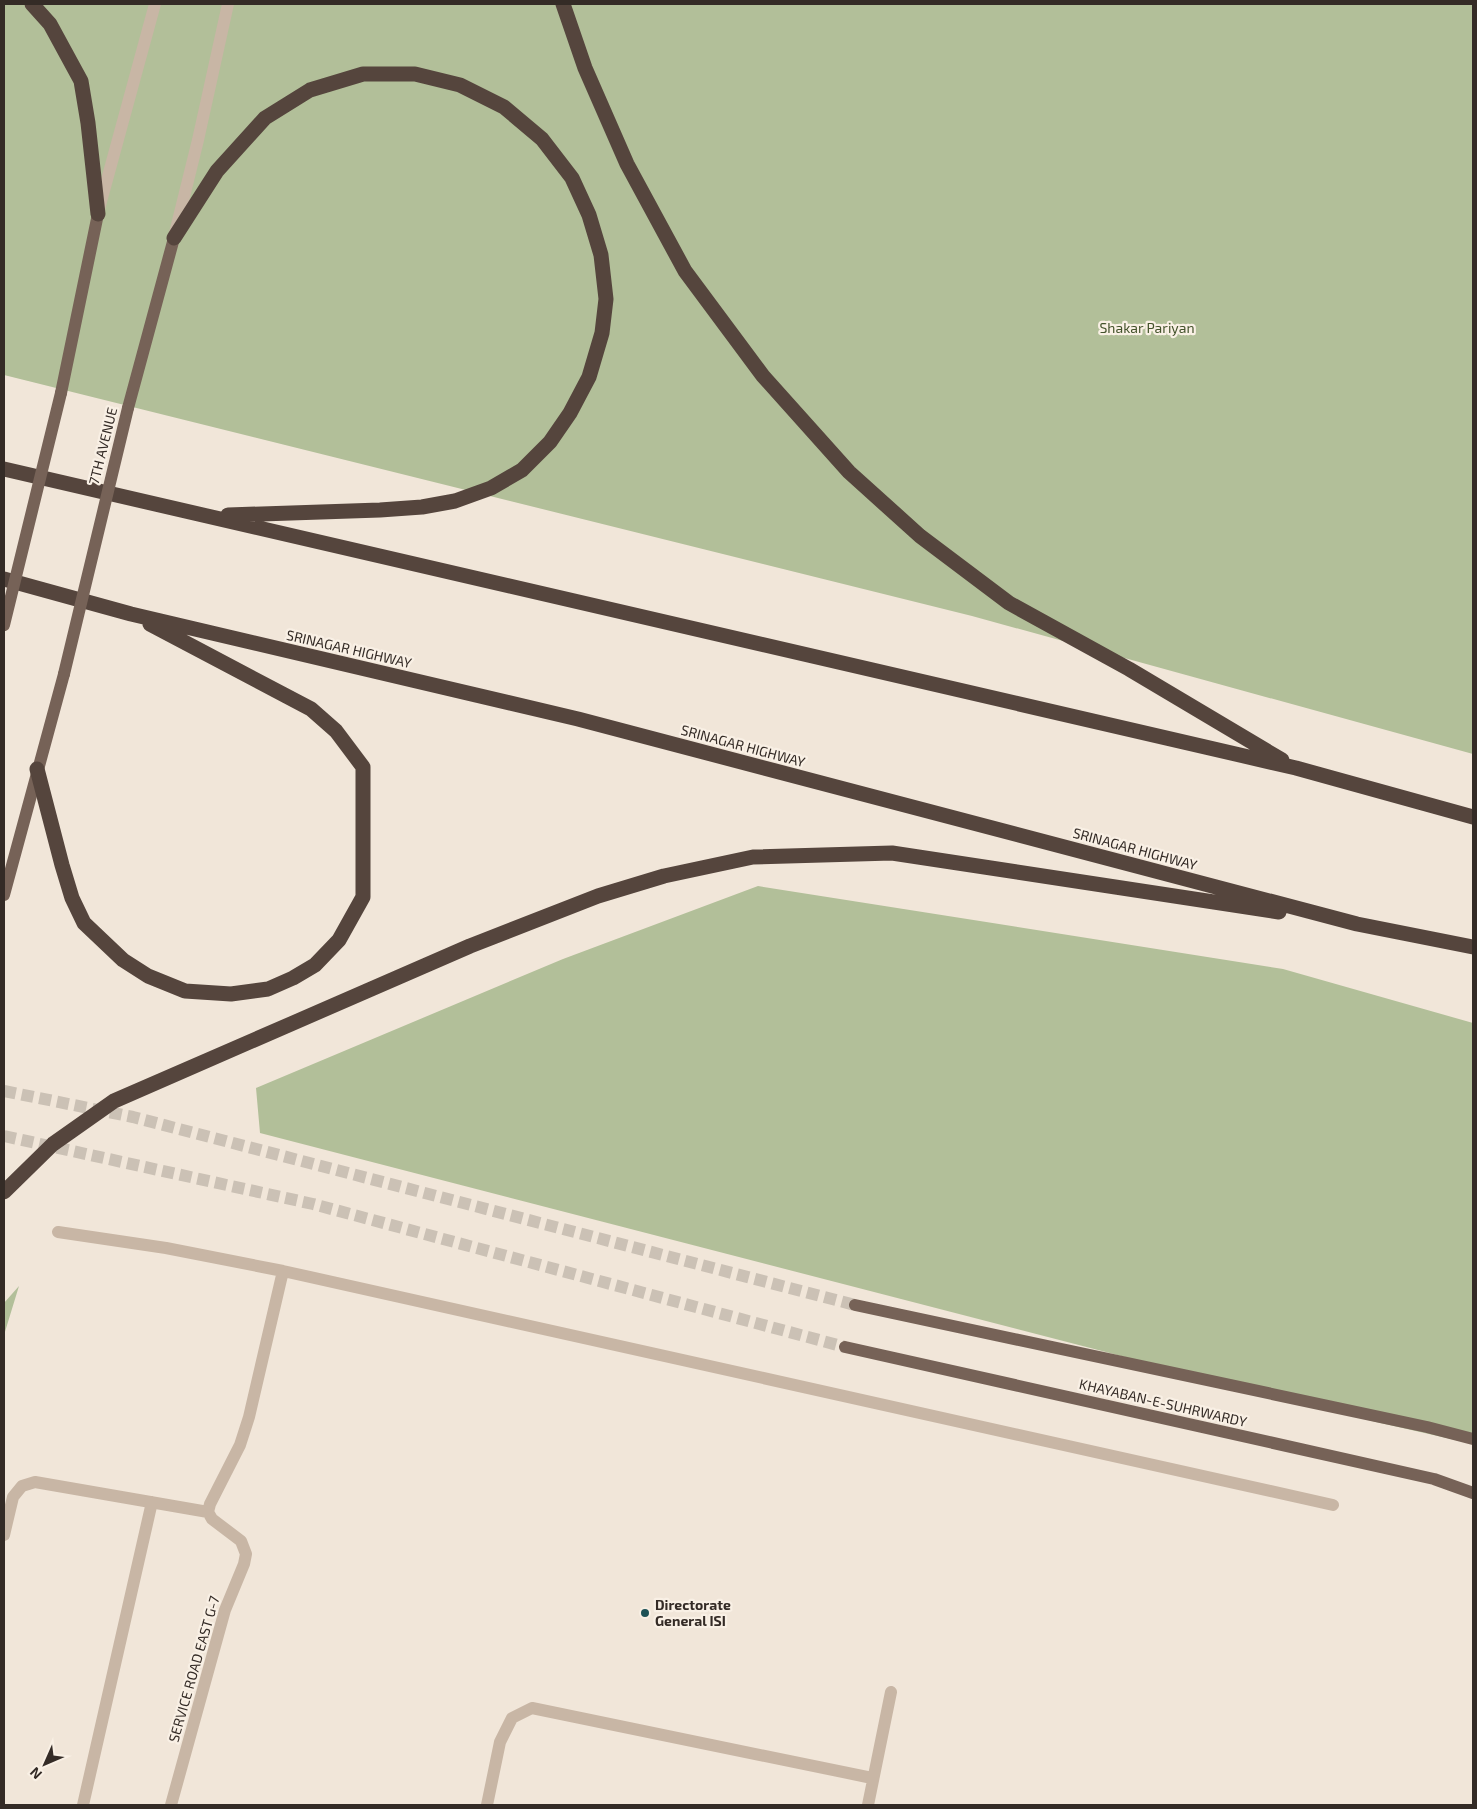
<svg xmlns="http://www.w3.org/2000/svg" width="1477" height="1809" viewBox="0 0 1477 1809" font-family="'Exo 2',sans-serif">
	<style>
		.green { fill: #b2bf99 }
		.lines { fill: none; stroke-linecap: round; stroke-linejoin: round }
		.major-tunnel { stroke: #cbc1b5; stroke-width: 12; stroke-dasharray: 12 6; stroke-linecap: butt }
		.minor { stroke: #c8b6a5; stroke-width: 12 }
		.major { stroke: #766257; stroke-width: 12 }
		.highway { stroke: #55453d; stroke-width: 15 }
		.major-bridge { stroke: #766257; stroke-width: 12 }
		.poi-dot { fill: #1d5155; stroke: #f9f0e5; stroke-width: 2 }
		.labels { text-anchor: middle; stroke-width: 4.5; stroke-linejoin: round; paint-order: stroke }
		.park-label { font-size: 14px; fill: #43522b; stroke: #f9f0e5 }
		.street-label { font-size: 14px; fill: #342b26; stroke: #f9f0e5 }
		.poi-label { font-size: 14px; font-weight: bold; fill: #342b26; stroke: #f9f0e5; text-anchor: start }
	</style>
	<rect width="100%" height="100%" fill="#f1e6d9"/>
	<path class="green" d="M4 4H1473V754L972 616 4 375Z
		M758 886 1283 969 1473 1023V1444L1376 1422 260 1133 256 1088 563 959Z
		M19 1286 4 1335V1303Z"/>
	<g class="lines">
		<path class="major-tunnel" d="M4 1091 133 1117 855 1305
			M4 1136 313 1204 845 1347"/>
		<path class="minor" d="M99 209 155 4
			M175 233 198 140 228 4
			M58 1232 166 1248 283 1271 1333 1505
			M4 1535 13 1497 22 1486 35 1482 208 1512
			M83 1805 152 1502
			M171 1805 225 1610 244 1564 246 1554 241 1541 212 1519 208 1512 210 1504 240 1445 249 1417 283 1271
			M487 1805 500 1742 512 1718 532 1708 872 1778
			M868 1805 891 1692"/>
		<path class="major" d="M61 393 98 214
			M128 408 174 238
			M4 895 64 674
			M855 1305 1427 1427 1473 1439
			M845 1347 1434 1479 1473 1493"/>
		<path class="highway" d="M32 4 50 24 81 81 88 123 98 214
			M563 4 585 68 627 164 685 271 763 376 849 472 920 536 1009 603 1129 669 1282 760
			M174 238 217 171 265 118 310 90 363 74H415L460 85 504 107 542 139 572 178 589 215 601 255 606 299 602 333 589 377 570 413 550 442 522 470 491 488 455 501 422 507 380 510 228 515
			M4 469 1296 768 1473 817
			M4 579 131 614 578 719 1357 924 1473 947
			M37 769 62 865 72 898 84 923 123 960 148 976 185 991 231 994 268 989 293 978 315 965 339 940 363 897V767L336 731 311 709 150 624
			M4 1192 53 1144 114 1101 470 946 598 896 664 876 753 857 892 853 1279 912"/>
		<path class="major-bridge" d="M4 625 61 393
			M64 674 128 408"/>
	</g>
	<circle class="poi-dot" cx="645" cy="1613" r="5"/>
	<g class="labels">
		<g class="park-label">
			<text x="1147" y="333">Shakar Pariyan</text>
		</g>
		<g class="street-label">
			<text transform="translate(103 446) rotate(-76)" y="5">7TH AVENUE</text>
			<text transform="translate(349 649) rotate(13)" y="5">SRINAGAR HIGHWAY</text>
			<text transform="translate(743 746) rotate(15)" y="5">SRINAGAR HIGHWAY</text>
			<text transform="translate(1135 849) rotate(15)" y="5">SRINAGAR HIGHWAY</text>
			<text transform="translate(1163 1403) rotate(13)" y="5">KHAYABAN-E-SUHRWARDY</text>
			<text transform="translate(194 1669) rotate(-74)" y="5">SERVICE ROAD EAST G-7</text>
		</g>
		<g class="poi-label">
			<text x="655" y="1610">Directorate<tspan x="655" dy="16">General ISI</tspan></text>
		</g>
	</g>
	<rect width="1477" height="1809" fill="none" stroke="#342b26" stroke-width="10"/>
	<g transform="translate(45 1764) rotate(225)" stroke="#f9f0e5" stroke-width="4" paint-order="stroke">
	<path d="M0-4L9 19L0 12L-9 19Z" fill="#342b26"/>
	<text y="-8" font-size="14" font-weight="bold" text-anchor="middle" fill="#342b26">N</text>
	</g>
</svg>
